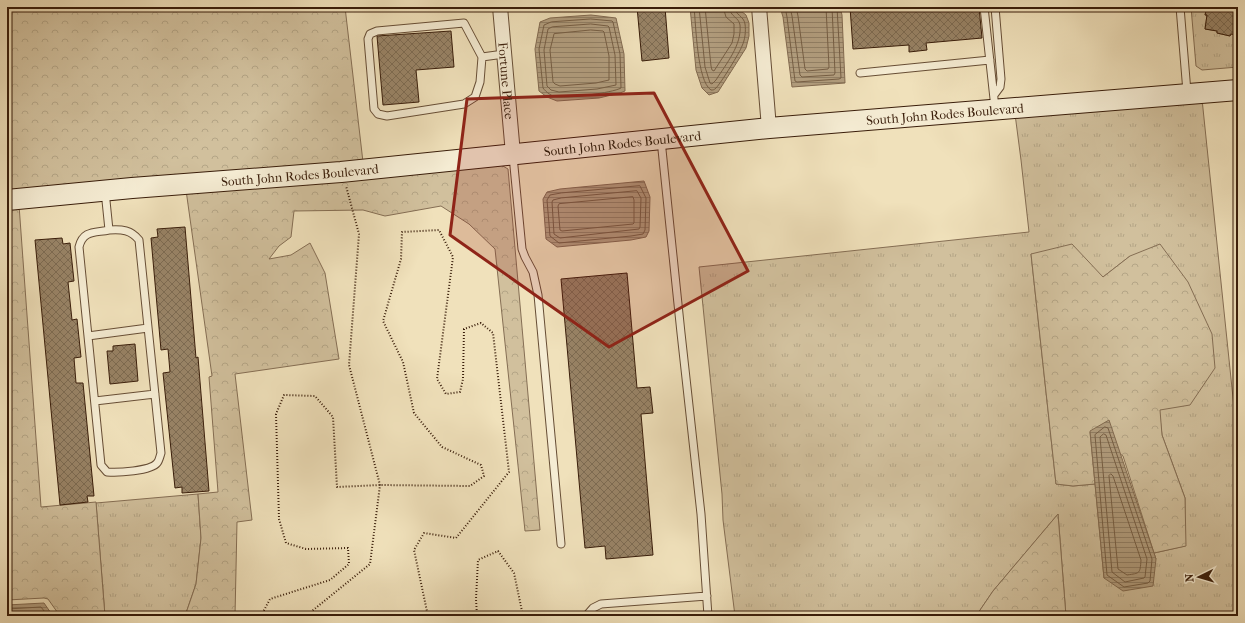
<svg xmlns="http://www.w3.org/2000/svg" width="1245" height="623" viewBox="0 0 1245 623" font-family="'IM FELL French Canon',serif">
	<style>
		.grass { fill: url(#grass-tufts); stroke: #856e54; fill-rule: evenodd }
		.forest { fill: url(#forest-crowns); stroke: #856e54 }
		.water { fill: url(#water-rules); stroke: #826a50 }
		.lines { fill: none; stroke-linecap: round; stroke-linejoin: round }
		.shore { stroke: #765e44; stroke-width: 1 }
		.building { fill: url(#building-cross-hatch); stroke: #391d0a }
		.lane-casing { stroke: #674e36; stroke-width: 9 }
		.street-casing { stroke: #674e36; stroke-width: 16 }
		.secondary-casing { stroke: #391d0a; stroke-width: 22 }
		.path { stroke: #391d0a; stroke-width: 2; stroke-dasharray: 1 2; stroke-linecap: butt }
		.lane { stroke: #f5ecd3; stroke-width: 7 }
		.street { stroke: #f5ecd3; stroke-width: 14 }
		.secondary { stroke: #f5ecd3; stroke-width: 20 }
		.marked { fill: #8f2418; fill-opacity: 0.2; stroke: #8f2418; stroke-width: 3; stroke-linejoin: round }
		.labels { text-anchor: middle; stroke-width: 3; stroke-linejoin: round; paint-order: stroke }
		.street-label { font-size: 13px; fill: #391d0a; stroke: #f5ecd3 }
	</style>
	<defs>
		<pattern id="grass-tufts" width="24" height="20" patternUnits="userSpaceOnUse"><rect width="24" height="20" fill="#d1c09d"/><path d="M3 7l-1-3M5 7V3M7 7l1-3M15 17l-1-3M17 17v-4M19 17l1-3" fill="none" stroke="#b4a586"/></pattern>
		<pattern id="forest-crowns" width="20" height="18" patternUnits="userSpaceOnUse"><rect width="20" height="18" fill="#d1c09d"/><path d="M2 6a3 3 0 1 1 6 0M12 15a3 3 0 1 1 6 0" fill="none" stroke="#b4a586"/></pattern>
		<pattern id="water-rules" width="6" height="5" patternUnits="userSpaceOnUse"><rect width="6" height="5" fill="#b29e7f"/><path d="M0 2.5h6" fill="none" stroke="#928066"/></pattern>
		<pattern id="building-cross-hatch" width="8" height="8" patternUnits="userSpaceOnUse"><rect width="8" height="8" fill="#988366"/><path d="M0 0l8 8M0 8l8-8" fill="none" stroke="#7d6b52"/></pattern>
	</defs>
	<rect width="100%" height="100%" fill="#f0e1bb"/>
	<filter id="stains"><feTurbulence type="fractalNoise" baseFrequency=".005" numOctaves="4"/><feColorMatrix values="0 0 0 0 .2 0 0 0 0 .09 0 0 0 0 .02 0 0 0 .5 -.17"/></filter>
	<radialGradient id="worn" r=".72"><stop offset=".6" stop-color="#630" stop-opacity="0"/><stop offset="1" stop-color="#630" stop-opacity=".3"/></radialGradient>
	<path class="grass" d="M1191 7H1207L1205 15H1207L1205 29 1217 31V33L1230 36 1231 34 1238 35V67L1202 70 1196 66Z
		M1202 99 1238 446V616H1066L1058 514 993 591 976 616H735L723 520 722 494 699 267 1029 232 1021 160 1015 114ZM1031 254 1103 277 1130 256 1159 410 1162 435 1185 498V546L1154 553 1156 559 1104 578 1095 484 1073 486 1056 484Z
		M198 494 201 538 196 584 185 616H105L96 503Z"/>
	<path class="forest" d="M7 7H345L363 162 7 194Z
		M496 162 508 169 540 530 525 531 495 249 469 224 441 206 385 216 363 210 294 211 291 237 279 246 269 259 291 255 310 243 325 273 339 359 235 374 252 520 237 522 235 616H185L196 584 201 538 198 494 218 492 209 377 212 376 186 190Z
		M19 205 41 507 96 502 105 616H60L48 599 44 598 7 600V207Z
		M1072 244 1103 277 1130 256 1160 244 1188 282 1212 334 1215 368 1190 405 1160 410 1162 435 1185 498 1186 546 1154 553 1123 456 1090 432 1095 484 1073 486 1056 484 1031 254Z
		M1058 514 1066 616H976L993 591Z"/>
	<path class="water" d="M690 7H736L746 15 749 23V36L746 48 718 92 709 95 702 88 696 70Z
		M780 7H840L842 15 845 83 792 87 783 17Z
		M591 15 616 18 624 54 625 91 620 93 599 98 557 101 547 97 539 91 535 49 540 22 550 18Z
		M644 181 650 197 649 231 646 237 631 240 557 247 546 239 543 199 547 192 560 189Z
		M1109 420 1156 559 1153 586 1123 591 1104 578 1090 431Z
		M44 603 53 616H7V605Z"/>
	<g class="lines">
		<path class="shore" d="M694 7C696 25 697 81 711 90 713 90 714 90 716 88 721 83 740 52 742 46 745 40 746 31 745 24 744 16 735 15 734 7
			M699 7 705 67 710 83 712 84 716 80C726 64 742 45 740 25 739 17 730 17 729 7
			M705 7 711 66 712 70 714 71 732 43 734 34V24L726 17 723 7
			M785 7 787 17 795 81 797 82 839 79 841 78 837 7
			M790 7 792 16 800 75 802 77 834 75 835 73 832 7
			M796 7 798 16 805 69 807 71 828 69 829 67 826 7
			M591 19 612 21 613 22 620 54 621 88C612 93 569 98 558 97 552 97 546 92 543 88L539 49 544 25 551 22Z
			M591 24 608 26 609 27 615 55 616 85 597 89 559 92 551 90 547 86 544 50 548 29 552 27Z
			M591 30 603 31 604 32 609 56V80L596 83 560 86 555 84 553 82 550 50 554 34Z
			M640 186 646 198 645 230 643 234 631 236 559 243 550 236 547 200 550 195 561 193Z
			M637 191 641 198 640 227 639 229 560 238 554 234 552 202 553 200 561 198Z
			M633 197 634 200V223L633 224 562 231 560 230 558 206 559 204Z
			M1105 427 1108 428 1152 559 1150 581 1148 583 1124 587 1107 575 1095 435Z
			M1104 434 1106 435 1147 559 1145 577 1144 578 1125 582 1112 572 1100 437 1101 436Z
			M1111 474 1113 476 1141 560C1140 574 1140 573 1127 575L1118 569 1109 476Z
			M7 609 41 607 48 616"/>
	</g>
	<path class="building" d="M637 7H665L669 58 642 61Z
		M850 7H979L982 38 926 43 927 50 909 52V45L853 49Z
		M1207 7H1235L1234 9H1238V35L1231 34 1230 36 1217 33V31L1205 29 1207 15H1205Z
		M451 31 454 67 416 70 419 102 383 105 377 36Z
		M185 227 196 358 198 357 209 491 182 493V487L175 488 163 373 170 372 168 349 161 350 151 238 158 237 157 229Z
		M62 238 63 244 70 243 74 281 68 282 72 320 77 319 81 357 74 358 76 383H83L94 496H87L88 502 60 505 35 240Z
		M627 273 637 388 650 387 653 413 641 414 653 555 606 559 605 546 585 548 561 279Z
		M135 344 138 381 110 384 107 351H113V346Z"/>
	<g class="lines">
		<g class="lane-casing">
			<path id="lane" d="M984 7 995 108
				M1180 7 1187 92
				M482 57 480 82 475 97 464 104 387 116 378 114 374 109 368 39 370 34 377 31 464 23 482 57 504 54
				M860 73 990 60
				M994 95 1000 87 1001 79 995 7
				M661 140 681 333 701 514 708 616
				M513 156 522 249 525 257 533 272 538 295 561 544
				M105 191 109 230C95 233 83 230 79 247L101 465 107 472C117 473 151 471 157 463 159 461 160 456 161 453L139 240C131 230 122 229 109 230
				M88 336 148 328
				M95 401 155 394
				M586 616 593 608 601 604 707 596"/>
		</g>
		<g class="street-casing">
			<g id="street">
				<path id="s1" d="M500 7 513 154"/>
				<path d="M759 7 769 128"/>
			</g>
		</g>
		<g class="secondary-casing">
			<g id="secondary">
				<path id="s2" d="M7 200 132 188 341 172 769 128 1238 90"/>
			</g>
		</g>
		<path class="path" d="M261 616 270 599 330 580 349 564 348 548 306 549 286 543 279 519 276 414 284 395 315 396 333 417 337 487 380 485 470 486 484 476 481 465 442 447 414 413 403 362 383 321 401 259 402 232 439 230 453 257 437 379 446 394 460 392 463 379 464 329 481 323 493 333 509 472 456 538 424 533 414 550 428 616
			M313 616 312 611 370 564 380 485 349 365 359 234 346 186
			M330 616 331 613 352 616
			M477 616 476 599 478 560 498 551 514 573 523 616"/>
		<use href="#lane" class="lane"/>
		<use href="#street" class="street"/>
		<use href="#secondary" class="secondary"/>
	</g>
	<path class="marked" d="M654 93 748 271 609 347 450 235 467 99Z"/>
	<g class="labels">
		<g class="street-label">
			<text dy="5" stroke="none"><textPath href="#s1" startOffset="74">Fortune Place</textPath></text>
			<text dy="5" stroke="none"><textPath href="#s2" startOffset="942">South John Rodes Boulevard</textPath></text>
			<text dy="5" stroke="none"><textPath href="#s2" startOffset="618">South John Rodes Boulevard</textPath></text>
			<text dy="5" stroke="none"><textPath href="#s2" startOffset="294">South John Rodes Boulevard</textPath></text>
		</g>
	</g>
	<rect width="1245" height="623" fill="none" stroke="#f0e1bb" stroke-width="24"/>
	<rect x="8" y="8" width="1229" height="607" fill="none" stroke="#391d0a" stroke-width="2"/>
	<rect x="12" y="12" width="1221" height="599" fill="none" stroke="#391d0a"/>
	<g transform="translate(1199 577) rotate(265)" stroke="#f5ecd3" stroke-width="3" paint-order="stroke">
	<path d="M0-3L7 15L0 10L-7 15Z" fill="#391d0a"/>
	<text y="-6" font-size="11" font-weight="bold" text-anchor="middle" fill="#391d0a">N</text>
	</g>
	<rect width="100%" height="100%" filter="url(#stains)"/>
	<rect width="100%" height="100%" fill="url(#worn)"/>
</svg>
